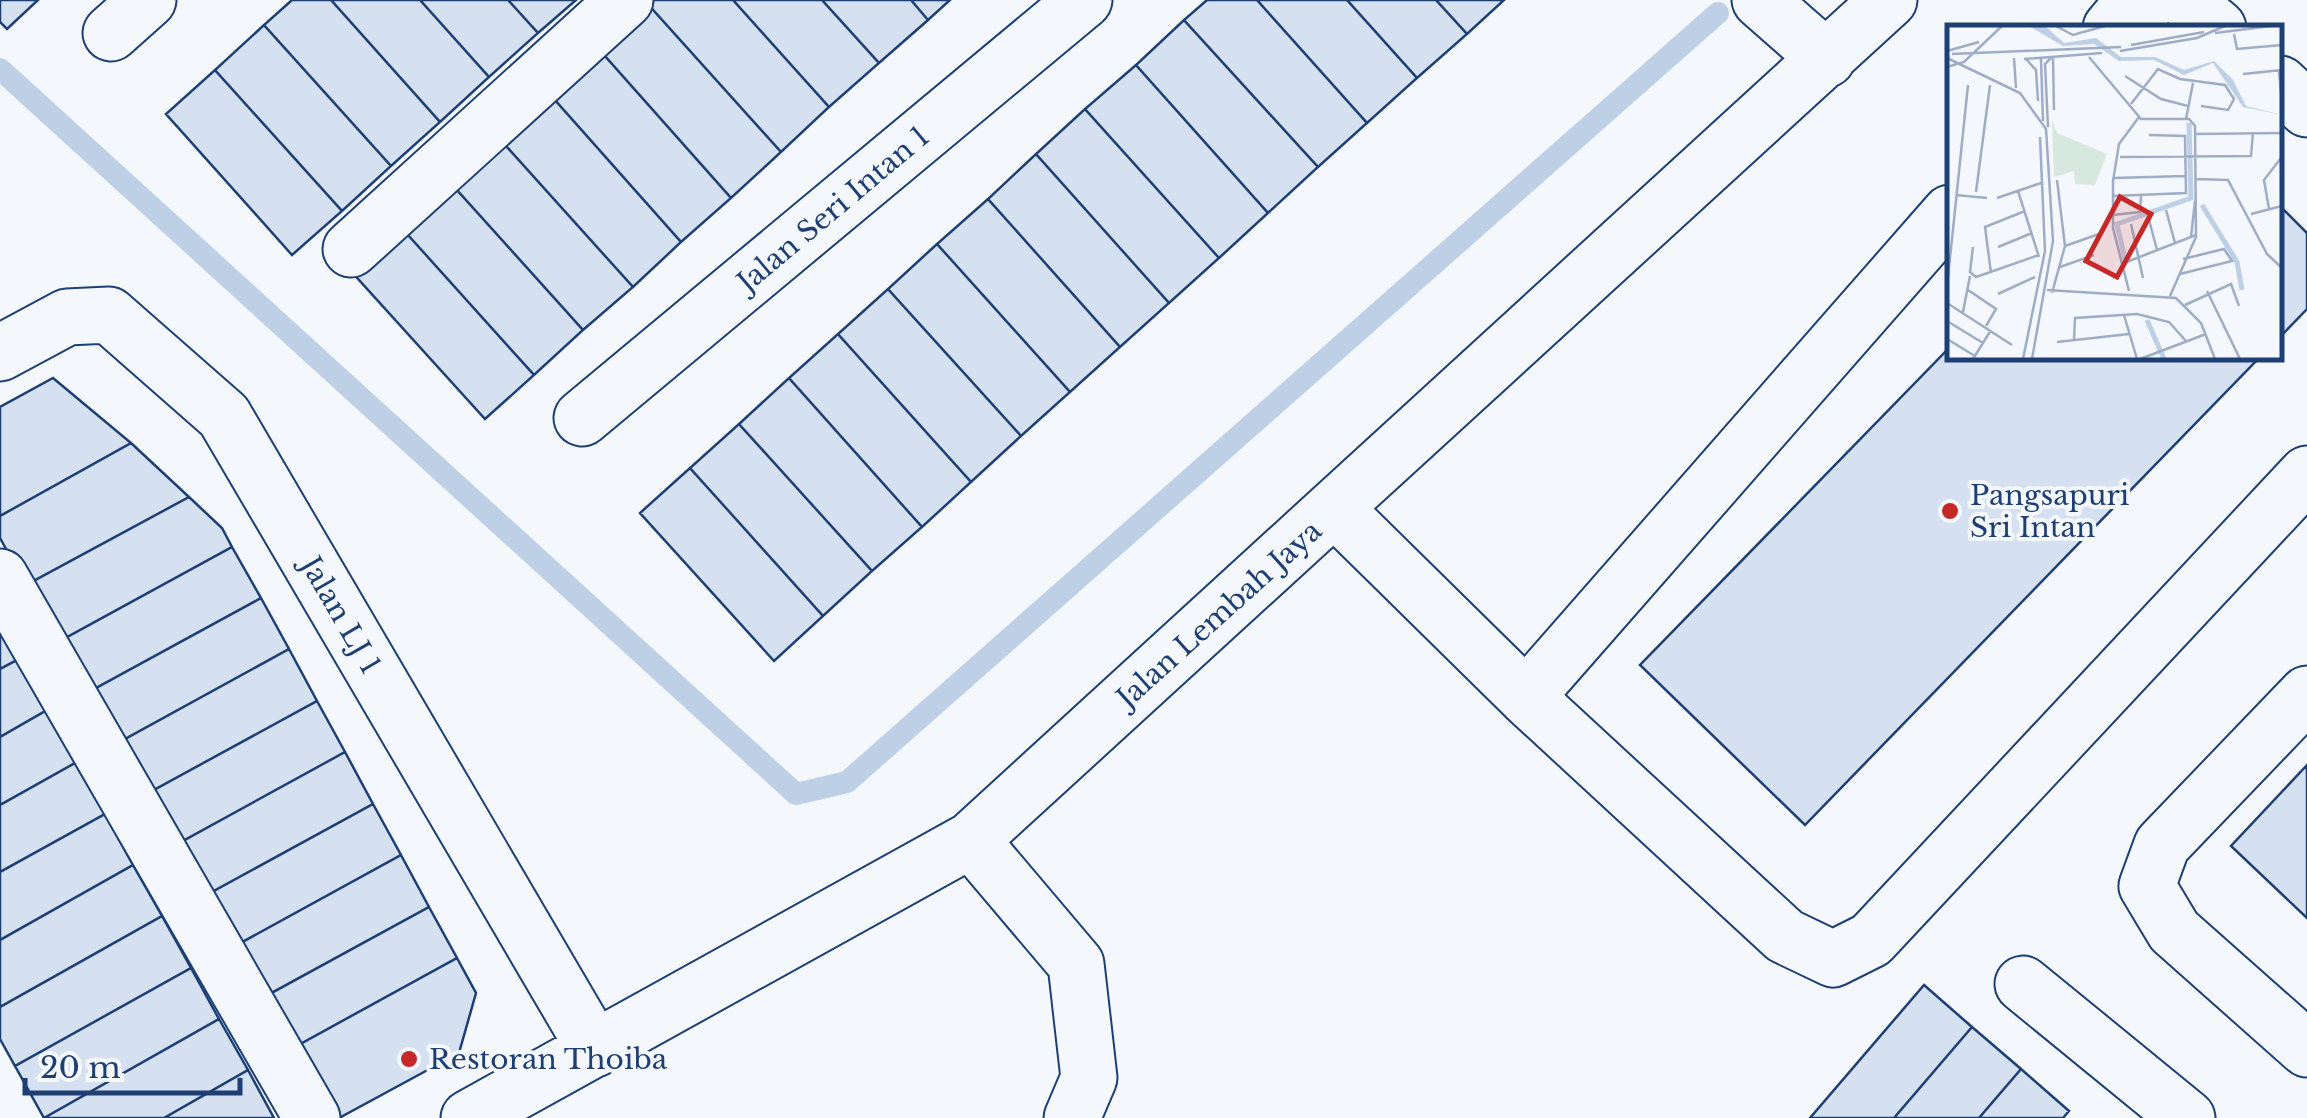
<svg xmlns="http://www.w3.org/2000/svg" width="2307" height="1118" viewBox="0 0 2307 1118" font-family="'Libre Baskerville',serif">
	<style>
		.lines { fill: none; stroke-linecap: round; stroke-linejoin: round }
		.stream { stroke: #bed0e5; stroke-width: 22 }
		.building { fill: #d5e0f0; stroke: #1d3f73; stroke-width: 2.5 }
		.minor-casing { stroke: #1d3f73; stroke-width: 59 }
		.minor { stroke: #f4f7fb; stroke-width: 55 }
		.poi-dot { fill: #c62828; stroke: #f4f7fb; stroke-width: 4 }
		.labels { text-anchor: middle; stroke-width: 8; stroke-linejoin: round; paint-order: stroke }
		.street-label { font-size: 28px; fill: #1d3f73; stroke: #f4f7fb }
		.poi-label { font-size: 28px; fill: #1d3f73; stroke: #f4f7fb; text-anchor: start }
		.inset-river { fill: none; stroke: #bed0e5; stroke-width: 5 }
		.inset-road { fill: none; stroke: #9eadc5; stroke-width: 2.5 }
		.view { fill: #c62828; fill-opacity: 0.15; stroke: #c62828; stroke-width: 5 }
		.inset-edge { fill: none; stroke: #1d3f73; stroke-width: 5 }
	</style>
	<rect width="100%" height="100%" fill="#f4f7fb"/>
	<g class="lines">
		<path class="stream" d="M0 69 796 794 847 782 1718 13"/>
	</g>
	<path class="building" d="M0 0H38L7 29 0 22Z
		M292 0H331L440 122 391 166 264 25Z
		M331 0H420L489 77 440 122Z
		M420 0H508L538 33 489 77Z
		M508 0H576L538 33Z
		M648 0H733L829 107 781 152 646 2Z
		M733 0H822L879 63 829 107Z
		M822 0H911L928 20 879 63Z
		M911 0H950L928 20Z
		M1207 0H1257L1367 123 1318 167 1184 20Z
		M1257 0H1347L1417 78 1367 123Z
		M1347 0H1436L1467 34 1417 78Z
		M1436 0H1504L1467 34Z
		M646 2 781 152 731 198 597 47Z
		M1184 20 1318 167 1268 213 1136 65Z
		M264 25 391 166 342 211 215 70Z
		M597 47 731 198 681 242 547 91Z
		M1136 65 1268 213 1219 258 1085 109Z
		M215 70 342 211 292 255 166 114Z
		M547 91 681 242 633 287 497 136Z
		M1085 109 1219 258 1169 303 1036 154Z
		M497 136 633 287 583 330 448 180Z
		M1036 154 1169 303 1120 347 988 199Z
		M448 180 583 330 534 375 399 225Z
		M988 199 1120 347 1070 392 937 244Z
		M2280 206 2307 233V309L2280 337Z
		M399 225 534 375 485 419 350 270Z
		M937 244 1070 392 1021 436 888 289Z
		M888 289 1021 436 971 482 838 334Z
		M838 334 971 482 922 527 789 378Z
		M1950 347V358H2259L1805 825 1640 665Z
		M53 378 131 443 0 516V407Z
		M789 378 922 527 872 571 739 424Z
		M739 424 872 571 823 616 690 468Z
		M131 443 189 497 26 585 0 538V516Z
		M690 468 823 616 774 661 640 513Z
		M189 497 222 528 232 547 58 642 26 585Z
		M232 547 261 598 85 694 58 642Z
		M261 598 289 649 114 745 85 694Z
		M0 629 17 660 0 669Z
		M289 649 317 701 141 797 114 745Z
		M17 660 47 710 0 737V669Z
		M317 701 345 752 170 848 141 797Z
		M47 710 75 763 0 805V737Z
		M345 752 373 804 199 899 170 848Z
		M75 763 105 814 0 872V805Z
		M2307 765V918L2231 846Z
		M373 804 401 855 226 951 199 899Z
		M105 814 133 865 0 940V872Z
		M401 855 429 907 255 1002 226 951Z
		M133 865 162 916 0 1007V940Z
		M429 907 457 958 282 1054 255 1002Z
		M162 916 191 968 15 1066 0 1039V1007Z
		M457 958 476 993 459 1053 339 1118 282 1054Z
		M191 968 219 1019 44 1118 15 1066Z
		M1924 985 1972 1027 1894 1118H1810Z
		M219 1019 248 1070 164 1118H44Z
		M1972 1027 2021 1069 1979 1118H1894Z
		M2021 1069 2069 1111 2063 1118H1979Z
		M248 1070 274 1118H164Z"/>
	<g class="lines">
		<g class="minor-casing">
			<path id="minor" d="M1760 0 1827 59
				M2185 0 2218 28
				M2111 28 2121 16 2152 0
				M111 33 148 0
				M2280 84 2307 109
				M351 249 625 0
				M0 353 67 317 109 315 224 416 595 1049
				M582 418 1084 0
				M1335 509 1526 697 1785 936 1833 959 1871 940 2307 474
				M0 577 312 1118
				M2307 694 2162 845 2147 886 2174 931 2307 1049
				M1526 697 1950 213
				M971 840 1076 964 1089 1078 1072 1118
				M2023 984 2187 1118
				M469 1118 971 840 1889 0"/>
		</g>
		<use href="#minor" class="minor"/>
	</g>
	<g class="poi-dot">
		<circle cx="1950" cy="511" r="10"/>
		<circle cx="409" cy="1059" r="10"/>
	</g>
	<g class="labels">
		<g class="street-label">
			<text transform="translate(833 209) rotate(-40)" y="10">Jalan Seri Intan 1</text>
			<text transform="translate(1219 614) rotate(-42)" y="10">Jalan Lembah Jaya</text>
			<text transform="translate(341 615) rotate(60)" y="10">Jalan LJ 1</text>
		</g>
		<g class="poi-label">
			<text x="1970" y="505">Pangsapuri<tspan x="1970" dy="32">Sri Intan</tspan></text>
			<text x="429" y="1069">Restoran Thoiba</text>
		</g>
	</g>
	<g transform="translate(1947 25)">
		<rect width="335" height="335" fill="#f4f7fb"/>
		<path d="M105 95 110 108 160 129 148 160 128 159 127 146 107 152Z" fill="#d7e8df"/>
		<path d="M82 1H98L117 18 149 13 174 32H208L237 45 267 36 286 55 299 81 335 90 296 82 266 38 237 50 207 35 172 36 147 19 116 21Z" fill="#bed0e5"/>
		<path class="inset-river" d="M255 180 290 237 295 265M178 234 170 199 244 173 242 98M200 295 217 334"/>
		<path class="inset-road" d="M109 1 126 10 158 1M268 8 324 1M287 9 290 24 335 20M184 20 257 7M0 26 32 17M173 26 250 13 278 1M5 29 174 22M142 32 194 94H242L248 101 249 212 223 271M0 33 73 68 99 104 106 216 85 334M67 33 69 63M106 33 107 85M77 34 155 28M79 34 89 45 91 76M94 34 96 96M0 42 17 37 55 1M332 46 335 78M296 49 335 45M178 51 214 74 241 81M184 79 211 44 233 54 278 60 287 74 281 85 254 81M239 94 246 58M101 102 98 39 104 33M249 109 335 108M173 132 304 131 306 108M167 153 239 151M249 154 281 155 320 229 335 243M71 166 92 232M29 167 43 60M9 170 40 173M166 171 239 168 238 111 202 110M50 173 94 158M322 184 317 155 334 133M219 185 228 218M304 189 335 181M166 190 193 187 194 171M201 191 210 225M184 199 196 253M244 212 248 176M118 221 152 209M26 222 23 247 29 252 92 230M51 222 85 208M177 238 249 210M113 242 147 230M44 248 38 202 78 186M233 249 285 236 277 224 236 234M0 262 21 60M21 265 49 284 39 301M100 265 229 273 254 298 268 334M182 266 166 203V156L172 119 192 92M260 266 293 334M105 268 118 221 110 155M51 269 88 252M0 278 65 320M238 280 284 259 292 281M16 287 23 251M177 290 190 334M0 296 36 318M0 314 28 331M127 315 128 293 190 289 222 297 239 316M110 317 182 309M26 334 44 305M76 334 98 226 93 112M193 334 259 309"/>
		<path class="view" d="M173 172 204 189 170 252 139 236Z"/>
		<rect width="335" height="335" class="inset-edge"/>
	</g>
	<path d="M25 1078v15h215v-15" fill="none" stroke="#1d3f73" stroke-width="5"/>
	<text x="40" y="1078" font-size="30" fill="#1d3f73" stroke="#f4f7fb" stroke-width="8" paint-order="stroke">20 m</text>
</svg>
